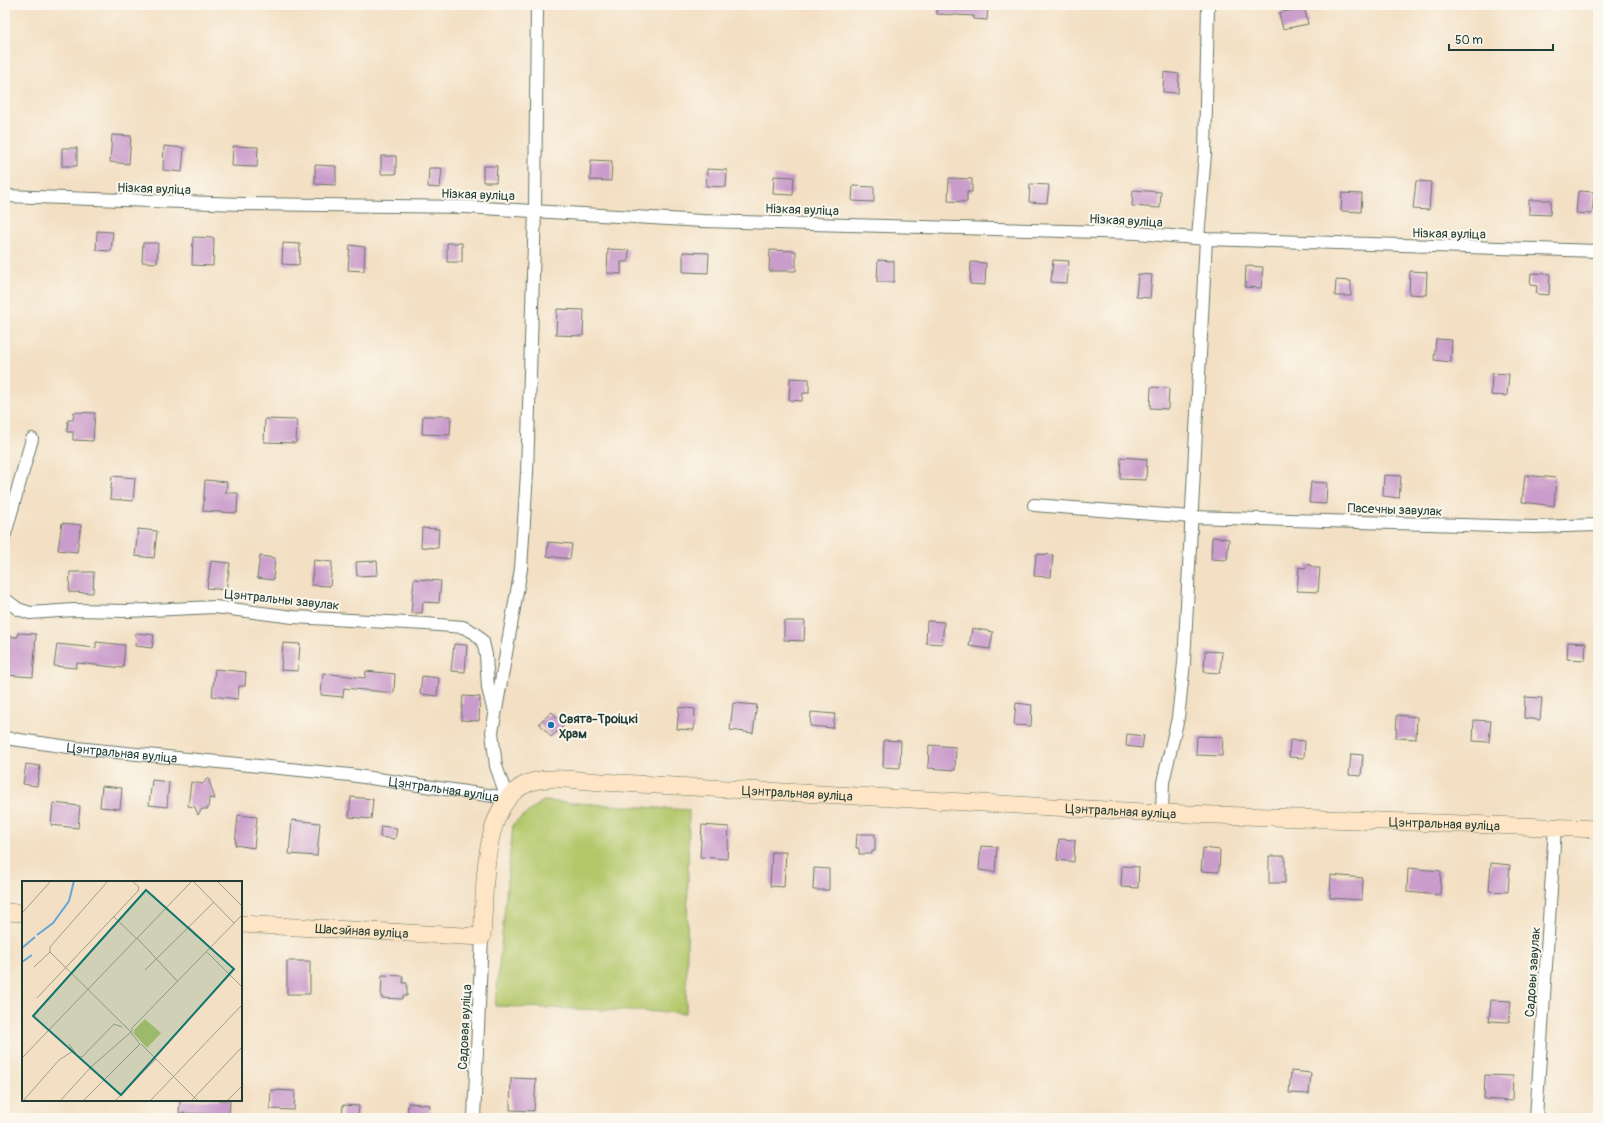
<svg xmlns="http://www.w3.org/2000/svg" width="1603" height="1123" viewBox="0 0 1603 1123" font-family="Pangolin,sans-serif">
	<style>
		.green { fill: #b4c76a; stroke: #6a824f }
		.building { fill: #ca9ccb }
		.lines { fill: none; stroke-linecap: round; stroke-linejoin: round }
		.minor-casing { stroke: #697666; stroke-width: 14 }
		.secondary-casing { stroke: #697666; stroke-width: 18 }
		.minor { stroke: #fff; stroke-width: 12 }
		.secondary { stroke: #fee5c5; stroke-width: 17 }
		.poi-dot { fill: #1f6fb2; stroke: #fbf7ec; stroke-width: 1.5 }
		.labels { text-anchor: middle; stroke-width: 4; stroke-linejoin: round; paint-order: stroke }
		.street-label { font-size: 13px; fill: #1f3d34; stroke: #fbf7ec }
		.poi-label { font-size: 13px; font-weight: bold; fill: #1f3d34; stroke: #fbf7ec; text-anchor: start }
		.inset-river { fill: none; stroke: #66a6d9; stroke-width: 2 }
		.inset-road { fill: none; stroke: #9e9f8a; stroke-width: 1 }
		.view { fill: #0f766e; fill-opacity: 0.15; stroke: #0f766e; stroke-width: 2 }
		.inset-edge { fill: none; stroke: #1f3d34; stroke-width: 2 }
	</style>
	<rect width="100%" height="100%" fill="#fbf7ec"/>
	<filter id="ink" filterUnits="userSpaceOnUse"><feTurbulence type="fractalNoise" baseFrequency=".025" numOctaves="2"/><feDisplacementMap in="SourceGraphic" scale="8" xChannelSelector="R" yChannelSelector="G"/><feConvolveMatrix kernelMatrix="1 2 1 2 8 2 1 2 1" color-interpolation-filters="sRGB"/></filter>
	<filter id="wash" filterUnits="userSpaceOnUse"><feTurbulence type="fractalNoise" baseFrequency=".012" numOctaves="4" result="noise"/><feDisplacementMap in="SourceGraphic" scale="16" xChannelSelector="R" yChannelSelector="G"/><feGaussianBlur stdDeviation="0.9" result="paint"/><feColorMatrix in="noise" values="0 0 0 0 0 0 0 0 0 0 0 0 0 0 0 0 0 1.4 0 .05"/><feComposite in="paint" operator="in"/></filter>
	<g filter="url(#wash)">
		<rect width="100%" height="100%" fill="#f3e0c4"/>
		<path class="green" d="M543 801 689 810 686 1013 495 1006 513 824Z"/>
		<g id="blocks">
			<path class="building" d="M937 5H988L987 20 974 19V16L937 14Z
				M1291 5H1304L1308 24 1283 29 1279 13 1292 10Z
				M1164 72 1179 74 1178 93 1163 92Z
				M112 135 131 136 129 164 110 162Z
				M164 146 184 148 182 172 163 170Z
				M233 146 258 147 257 167 232 166Z
				M62 148H77V166H62Z
				M381 156H396V174H381Z
				M591 160 612 161 611 181 590 180Z
				M315 165 336 166V185L315 184Z
				M483 166H497L496 182H483Z
				M429 168H442L440 188 428 187Z
				M707 169 727 170 726 187 706 186Z
				M774 176 794 177 793 195 773 194Z
				M949 178 972 179V192H967V202L948 201Z
				M1416 181 1431 182 1429 210 1413 209Z
				M1030 184 1049 185 1047 203 1029 202Z
				M853 186 874 187V202L852 201Z
				M1133 190 1161 192 1160 208 1132 206Z
				M1578 191 1594 192 1592 214 1576 213Z
				M1342 193 1362 194 1361 212 1341 211Z
				M1529 200H1551L1550 215 1529 214Z
				M97 231 113 232 111 251 96 250Z
				M193 237 214 238 213 266 192 265Z
				M143 243H158L157 263 142 262Z
				M283 243 300 244 299 265 282 264Z
				M447 243H462V262H447Z
				M350 245 365 247 364 271 348 270Z
				M608 249 629 250 628 262H621V274L607 273Z
				M770 250 796 251V271H769Z
				M683 252 709 253 708 273 683 272Z
				M878 260 894 261V282H877Z
				M1053 260 1069 261 1067 283 1051 282Z
				M971 262 986 263 985 285 970 284Z
				M1246 266 1263 267 1261 288 1245 287Z
				M1410 271 1427 272 1426 295 1409 294Z
				M1531 273 1550 274 1549 295 1536 294 1537 286 1530 285Z
				M1138 274 1152 275 1150 298 1136 297Z
				M1336 280 1351 281V296H1335Z
				M557 309 584 310 583 336 556 335Z
				M1436 339 1452 340 1451 362 1434 360Z
				M1492 373 1509 374 1507 396 1491 395Z
				M790 378 809 379V393H803L802 401 789 400Z
				M1151 387 1169 388 1168 409 1150 408Z
				M74 412 95 413 93 441 73 440V432H67L68 420H73Z
				M423 416H451L450 435 422 434Z
				M265 419 297 420 296 443 264 442Z
				M1121 457 1147 459 1146 480 1120 479Z
				M1384 475 1401 476 1399 498 1383 496Z
				M1525 475 1556 478 1554 506 1522 502Z
				M112 476 135 478 133 501 110 499Z
				M205 480 227 482 226 493H238L237 513 203 511Z
				M1311 482 1327 483 1326 504 1309 503Z
				M62 523 81 525 77 552 58 550Z
				M422 528 439 529 438 548 421 547Z
				M138 529 157 531 154 558 135 556Z
				M1212 537 1229 539 1227 560 1211 559Z
				M548 542 572 544 570 559 547 556Z
				M1036 554 1053 555 1051 577 1034 576Z
				M260 556 275 558 273 580 257 578Z
				M314 560 332 562 330 586 311 585Z
				M211 561 230 563 226 590 207 588Z
				M377 561 378 575 357 576 356 562Z
				M1308 564 1315 568H1320L1318 592 1297 591 1299 567 1305 568Z
				M70 572H94L93 593 69 592Z
				M414 579 441 581 439 603 423 602 422 613H411Z
				M784 621H805L804 641 784 640Z
				M927 621 944 622 942 644 926 643Z
				M972 628 993 632 990 649 969 646Z
				M18 633 36 634 33 677 5 675V636L18 637Z
				M136 633 154 635 152 648 135 646Z
				M96 642 125 645 123 668 77 663 76 668 54 666 57 644 96 648Z
				M1568 642 1586 643 1585 660 1567 659Z
				M283 643 300 644 298 671 281 670Z
				M454 644 467 645 465 672 451 671Z
				M1205 651 1222 652 1220 673 1204 672Z
				M215 669 246 672 245 686H239L238 699 212 696Z
				M366 671 395 674 394 693 344 688 343 697 321 695 323 673 365 678Z
				M422 676 439 678 437 696 420 694Z
				M463 696 480 697 479 721 461 720Z
				M1525 697 1542 698 1540 720 1524 718Z
				M733 703 757 705 753 733 730 730Z
				M1016 703 1032 705 1031 726 1014 725Z
				M679 707 695 709 694 730 677 729Z
				M552 712 564 726 551 737 539 723Z
				M811 712 835 714 833 728 810 726Z
				M1397 715 1417 717 1416 739 1396 738Z
				M1474 720 1491 721 1489 742 1473 741Z
				M1127 734 1144 736 1142 748 1126 746Z
				M1197 736 1223 737 1222 756 1196 755Z
				M884 740 901 741 900 768 883 767Z
				M1290 740 1305 741 1304 758 1289 757Z
				M929 745 956 747 955 770 928 768Z
				M1351 754 1363 755 1361 776 1349 775Z
				M26 764 40 766 37 786 23 784Z
				M208 777 215 799 209 798 208 809H202L198 815 195 807 188 806 191 782 203 784Z
				M152 780 169 782 167 807 149 805Z
				M102 786 122 788 120 809 100 807Z
				M351 797 373 799 371 819 349 817Z
				M53 803 80 806 78 828 51 825Z
				M238 815 257 817 254 848 235 845Z
				M292 820 320 823 317 856 289 854Z
				M702 825 729 827 727 859 700 857Z
				M381 826 397 828 395 839 380 837Z
				M857 834H875V851H872V854H859V848H856Z
				M1059 839 1075 840 1074 862 1057 860Z
				M981 846 997 847 995 872 979 870Z
				M1203 848 1220 850 1219 872 1201 871Z
				M772 852H786L784 887 770 886Z
				M1269 856H1285V883H1269Z
				M1491 863 1510 865 1508 892 1489 891Z
				M1122 866 1139 867 1138 888 1121 887Z
				M814 868 829 869V890H813Z
				M1408 868 1441 871 1440 895 1407 892Z
				M1331 875 1363 878 1362 900 1330 898Z
				M287 961H310V994H287Z
				M382 975 403 976V983H407V996H403L402 999 381 998Z
				M1491 1000 1511 1001 1509 1022 1489 1021Z
				M1291 1071 1311 1073 1309 1094 1289 1093Z
				M1485 1075 1513 1076 1512 1101 1484 1099Z
				M511 1078 536 1079 534 1111 510 1110Z
				M271 1090 295 1091 294 1110 270 1109Z
				M180 1100H230L229 1115 179 1113Z
				M408 1103 430 1105 429 1118H407Z
				M343 1105 359 1106 358 1118H342Z"/>
		</g>
	</g>
	<g filter="url(#ink)">
		<use href="#blocks" fill-opacity="0" stroke="#697666" stroke-width="1"/>
		<g class="lines">
			<g class="minor-casing">
				<g id="minor">
					<path d="M5 196 242 204 466 207 702 221 1137 233 1206 239 1598 251"/>
					<path d="M1198 238 1205 154 1208 5"/>
					<path d="M1034 505 1192 517 1535 527 1598 525"/>
					<path d="M5 534 32 439"/>
					<path d="M5 599 18 609 30 613 74 610 128 611 215 607 293 617 426 624 463 627 475 633 483 642 486 655 488 688 493 708"/>
					<path id="s1" d="M5 738 76 748 350 775 507 798"/>
					<path d="M507 798 496 766 492 732 521 569 527 473 535 210 537 5"/>
					<path d="M1162 813 1163 782 1178 718 1184 663 1206 239"/>
					<path d="M474 1118 482 937"/>
					<path d="M1536 1118 1555 828"/>
				</g>
			</g>
			<g class="secondary-casing">
				<g id="secondary">
					<path d="M5 912 23 913"/>
					<path id="s2" d="M241 924 482 937C486 891 479 794 535 781 556 776 581 781 602 782L1162 813 1598 829"/>
				</g>
			</g>
			<use href="#minor" class="minor"/>
			<use href="#secondary" class="secondary"/>
		</g>
	</g>
	<circle class="poi-dot" cx="551" cy="725" r="4"/>
	<g class="labels">
		<g class="street-label">
			<text transform="translate(154 188) rotate(2)" y="5">Нізкая вуліца</text>
			<text transform="translate(478 194) rotate(2)" y="5">Нізкая вуліца</text>
			<text transform="translate(802 209) rotate(2)" y="5">Нізкая вуліца</text>
			<text transform="translate(1126 220) rotate(3)" y="5">Нізкая вуліца</text>
			<text transform="translate(1449 233) rotate(1)" y="5">Нізкая вуліца</text>
			<text transform="translate(1395 509) rotate(2)" y="5">Пасечны завулак</text>
			<text transform="translate(282 599) rotate(6)" y="5">Цэнтральны завулак</text>
			<text dy="5" stroke="none"><textPath href="#s1" startOffset="118">Цэнтральная вуліца</textPath></text>
			<text dy="5" stroke="none"><textPath href="#s1" startOffset="442">Цэнтральная вуліца</textPath></text>
			<text dy="5" stroke="none"><textPath href="#s2" startOffset="680">Цэнтральная вуліца</textPath></text>
			<text dy="5" stroke="none"><textPath href="#s2" startOffset="1004">Цэнтральная вуліца</textPath></text>
			<text dy="5" stroke="none"><textPath href="#s2" startOffset="1328">Цэнтральная вуліца</textPath></text>
			<text dy="5" stroke="none"><textPath href="#s2" startOffset="121">Шасэйная вуліца</textPath></text>
			<text transform="translate(1532 972) rotate(-86)" y="5">Садовы завулак</text>
			<text transform="translate(464 1027) rotate(-87)" y="5">Садовая вуліца</text>
		</g>
		<g class="poi-label">
			<text x="559" y="723">Свята-Троіцкі<tspan x="559" dy="15">Храм</tspan></text>
		</g>
	</g>
	<g transform="translate(22 881)">
		<rect width="220" height="220" fill="#f3e0c4"/>
		<path d="M123 138 139 152 125 167 112 153V149Z" fill="#b4c76a"/>
		<path class="inset-river" d="M15 54 31 42 47 20 52 0M0 67 13 56M0 81 10 74"/>
		<path class="inset-road" d="M171 0 212 42M195 0 220 25M0 32 29 0M91 35 114 57M166 45 188 66M115 57 156 101M28 71 109 151 69 186 38 220M28 71V66L86 0M185 71 220 106M12 86 28 71M123 89 192 21M15 117 116 10 117 6 110 0M47 163 56 176H60L92 143 100 146M119 163 176 220M0 177 170 0M1 220 37 179 51 170M61 220 118 163 110 153V147L220 34M93 220 134 178M128 220 220 124M169 220 220 166M205 220 220 205"/>
		<path class="view" d="M124 9 212 88 99 214 11 135Z"/>
		<rect width="220" height="220" class="inset-edge"/>
	</g>
	<rect width="1603" height="1123" fill="none" stroke="#fbf7ec" stroke-width="20"/>
	<path d="M1449 44v6h104v-6" fill="none" stroke="#1f3d34" stroke-width="2"/>
	<text x="1455" y="44" font-size="12" fill="#1f3d34" stroke="#fbf7ec" stroke-width="3" paint-order="stroke">50 m</text>
</svg>
